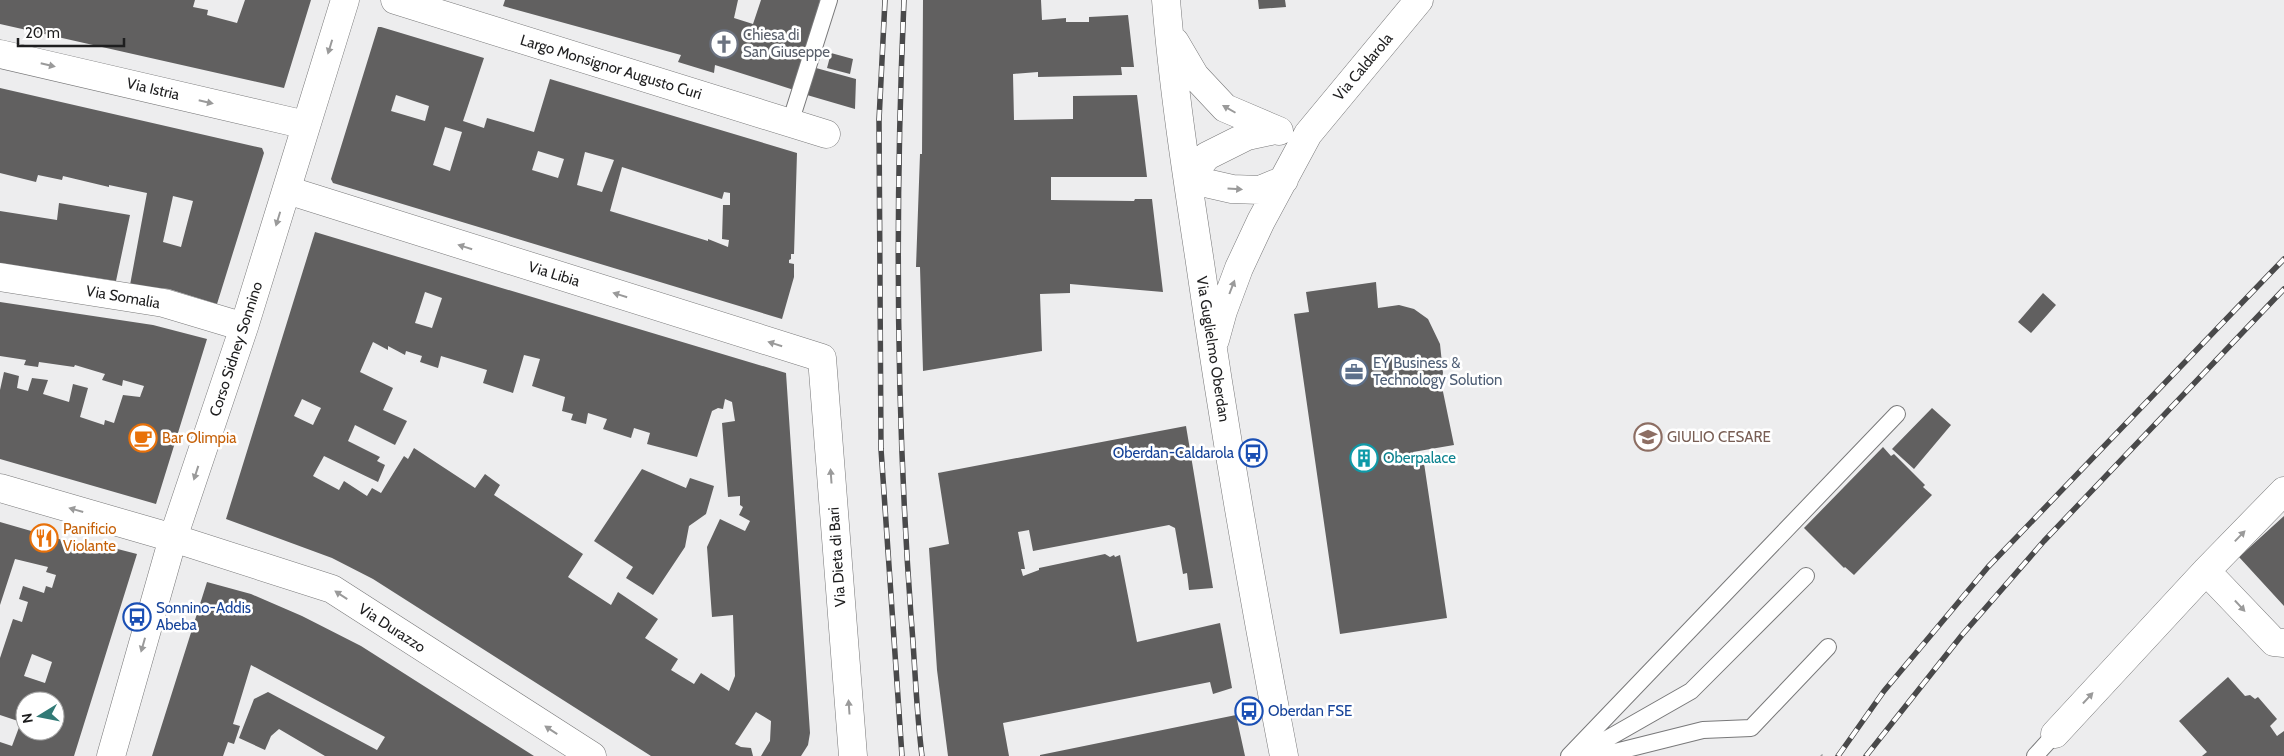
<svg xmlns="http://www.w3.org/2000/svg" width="2284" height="756" viewBox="0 0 2284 756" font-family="Cabin,sans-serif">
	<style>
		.building { fill: #616060; fill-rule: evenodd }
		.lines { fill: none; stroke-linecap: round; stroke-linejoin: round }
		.service-casing { stroke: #787879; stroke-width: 18 }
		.minor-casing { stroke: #787879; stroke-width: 29 }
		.secondary-casing { stroke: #787879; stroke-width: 29 }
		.path { stroke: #9d9d9e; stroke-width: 3; stroke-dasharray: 4 4; stroke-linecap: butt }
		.service { stroke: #fff; stroke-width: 16 }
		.minor { stroke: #fff; stroke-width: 28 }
		.secondary { stroke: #fff; stroke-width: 28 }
		.rail-casing { stroke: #49494a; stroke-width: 5.5 }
		.rail { stroke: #fff; stroke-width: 4; stroke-dasharray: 11; stroke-linecap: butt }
		.oneway { fill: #9a9a9a }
		.labels { text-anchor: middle; stroke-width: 5; stroke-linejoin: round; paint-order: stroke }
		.worship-label { font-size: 15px; fill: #5b616d; stroke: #fff; text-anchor: start }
		.street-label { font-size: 15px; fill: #1e1e1f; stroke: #fff }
		.service-label { font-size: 15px; fill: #4e5e75; stroke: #fff; text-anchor: start }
		.education-label { font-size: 15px; fill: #785e54; stroke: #fff; text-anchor: start }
		.food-label { font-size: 15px; fill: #c56008; stroke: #fff; text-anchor: start }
		.transit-label { font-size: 15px; fill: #164399; stroke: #fff; text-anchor: start }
		.culture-label { font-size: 15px; fill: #0d838f; stroke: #fff; text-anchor: start }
	</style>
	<rect width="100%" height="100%" fill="#ededee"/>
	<path class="building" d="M0 0H195L193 7 208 10 207 15 237 23 245 0H311L284 88 0 24Z
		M505 0H738L734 18 753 24 761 0H820L794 90 715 65 714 73 678 62 681 55 503 6Z
		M923 0H1041L1042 20 1066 18V22H1089V17L1128 15 1134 67H1121L1122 75 1038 77V72L1013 74 1014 120 1073 119V96L1137 95 1147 177H1051V200L1134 201 1135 199H1152L1163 292 1070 284V293L1040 294 1042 351 923 371 920 267H916L920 154H922Z
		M1258 0H1285L1286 7 1259 9Z
		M378 27H381L484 58 463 121 484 128 487 118 534 132 550 79 797 153 794 254H791V259L789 260V263L794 264V277L782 319 333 183 331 179ZM396 95 429 106 425 121 391 111ZM445 127 462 132 450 171 433 165ZM538 151 564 159 558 178 532 170ZM585 152 614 160 602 192 577 185ZM622 167 722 199 724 192 730 193V205H723L722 239 729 240 728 247 708 239V241L610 211Z
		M831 53 853 59 850 74 827 68Z
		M816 68 856 79 855 109 807 95Z
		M0 88 262 148 264 153 217 304 169 289 130 285 147 193 109 185V187L63 176 62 180 38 175 36 182 0 173ZM173 196 193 201 181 247 163 242Z
		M59 203 130 215 116 281 0 263V211L57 220Z
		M315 232 786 373 810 733 808 745 801 756H761L770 741 771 721 756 712 735 744 741 747 751 748 753 756H651L373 579 332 558 226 519ZM425 292 442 298 432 328 415 323ZM373 342 388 350V346L405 355 406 351 422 356 420 362 438 368 441 356 487 370 483 383 513 393 524 355 540 359 532 386 565 397 562 411 573 414 571 420 586 424 588 413 607 419 603 429 631 438 634 428 650 433 647 444 697 457 712 411 718 408 723 409 725 399 732 402 735 421 722 423 728 497 740 496V505L743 507 739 515 750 521 745 531 720 519 707 547 712 617 733 615 735 676 729 691 701 673 694 684 671 670 678 659 645 638 658 619 618 592 611 605 568 577 583 554 494 495 500 485 485 474 475 488 414 448 408 459 404 456 381 493 372 488 367 496 344 481 339 490 313 476 324 456 378 482 385 465 377 461 380 457 348 441 355 425 395 445 407 421 383 410 393 388 360 372ZM302 399 321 408 313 425 294 416Z
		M1376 282 1378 308 1399 305 1414 309 1428 319 1440 344 1443 373 1441 382 1454 445 1413 452 1415 465 1424 463 1447 618 1340 634 1294 314 1309 312 1306 292Z
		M2043 293 2056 305 2031 333 2018 322Z
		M0 302 153 325 207 339 156 504 0 459V390L4 372 19 376 17 388 28 391 32 378 48 380 43 394 69 402 73 384 88 388 80 417 104 425 105 420 114 423 123 395 140 397 144 386 123 380 122 386 102 380 105 374 75 365 74 367 39 362 38 367 24 365 26 360 0 356Z
		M1932 408 1951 425 1914 469 1892 449Z
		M1186 426 1213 588 1189 590 1187 573 1183 574 1175 528 1169 525 1033 551 1029 530 1018 532 1025 569H1021L1023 576 1039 570V568L1105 554 1110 557 1114 555 1115 557 1120 555 1137 642 1220 623 1232 688 1213 694 1210 682 1003 723 1009 756H948L937 670 929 548 949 544 938 473Z
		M1883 447 1891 456 1894 454 1925 485 1923 487 1932 495 1854 575 1845 567 1844 568 1804 528Z
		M642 469 686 488 690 478 714 486 706 514 689 526 685 547 653 595 626 578 633 567 594 541Z
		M2284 516V606L2239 557Z
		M0 522 104 552 106 546 137 554 74 756H0V742L12 746 21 722 0 715V658L13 619 22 622 28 602 19 599 23 586 44 593 46 586 52 588 56 575 46 572 48 567 15 559 0 605ZM32 654 52 662 45 683 24 676ZM25 701H55V731H25Z
		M207 582 251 594 302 616 361 646 534 756H325L279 729 271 736 265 750 239 738 254 699 268 692 377 750 385 737 251 665 233 724 240 726 234 744 228 742 223 756H152Z
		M2228 677 2245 696 2250 695 2255 699 2258 697 2277 719 2270 726 2277 736 2284 731V756H2202L2207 752 2179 721Z
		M1236 715 1245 756H1040V755Z"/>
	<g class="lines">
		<g class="service-casing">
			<path id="service" d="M790 123 829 0
				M1569 756 1897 414
				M1577 756 1691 691 1806 576
				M1599 756 1703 730 1751 728 1828 647
				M2035 756 2055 734"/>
		</g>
		<g class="minor-casing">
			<path id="minor" d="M395 0 826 134
				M0 54 306 125
				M287 190 822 358 853 756
				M0 277 164 303 244 327
				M0 488 173 538 332 589 592 756
				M2206 571 2274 642 2284 643
				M2055 734 2206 571 2284 491
				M111 756 173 538 244 327 345 0"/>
		</g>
		<g class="secondary-casing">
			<path id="secondary" d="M1166 0C1173 85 1186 171 1199 256 1223 423 1252 590 1284 756
				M1175 42 1195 76 1225 108 1279 131
				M1275 130 1247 136 1207 156 1188 179 1232 189 1260 190 1284 180
				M1215 340 1223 311 1239 268 1261 221 1308 134 1419 0"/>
		</g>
		<path class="path" d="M1821 755 1822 756"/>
		<use href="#service" class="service"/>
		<use href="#minor" class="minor"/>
		<use href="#secondary" class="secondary"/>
		<g class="rail-casing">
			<path id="rail" d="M885 0 879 120 881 449 902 756
				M904 0C895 205 896 411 911 616 915 662 916 709 922 756
				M1838 756 1884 691 1988 567 2284 259
				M1866 756 1962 635 2044 541 2284 289"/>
		</g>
		<use href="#rail" class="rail"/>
	</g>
	<defs><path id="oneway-solid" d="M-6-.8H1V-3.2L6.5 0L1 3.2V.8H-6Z" transform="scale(1.25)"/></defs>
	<g class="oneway">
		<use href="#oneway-solid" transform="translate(330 47) rotate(107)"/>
		<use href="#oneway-solid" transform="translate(48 65) rotate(13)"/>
		<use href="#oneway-solid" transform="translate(206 102) rotate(13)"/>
		<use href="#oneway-solid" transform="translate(1229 109) rotate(-150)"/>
		<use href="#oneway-solid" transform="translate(1235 189) rotate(4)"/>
		<use href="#oneway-solid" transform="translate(278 219) rotate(107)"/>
		<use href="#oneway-solid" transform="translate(465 247) rotate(-163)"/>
		<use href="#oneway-solid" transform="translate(1232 287) rotate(-69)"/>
		<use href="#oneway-solid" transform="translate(620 295) rotate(-163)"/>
		<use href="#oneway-solid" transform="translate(775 344) rotate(-163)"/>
		<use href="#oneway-solid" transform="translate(196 473) rotate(108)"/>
		<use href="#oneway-solid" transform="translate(831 476) rotate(-94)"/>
		<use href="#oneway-solid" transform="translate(76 510) rotate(-164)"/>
		<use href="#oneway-solid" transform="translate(2240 536) rotate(-46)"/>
		<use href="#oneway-solid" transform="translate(341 595) rotate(-147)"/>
		<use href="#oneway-solid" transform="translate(2240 606) rotate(47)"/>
		<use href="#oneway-solid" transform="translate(143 645) rotate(106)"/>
		<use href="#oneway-solid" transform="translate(2088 698) rotate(-47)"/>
		<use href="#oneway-solid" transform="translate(849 707) rotate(-94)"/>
		<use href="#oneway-solid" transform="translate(551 730) rotate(-147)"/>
	</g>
	<defs>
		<g id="church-ring" transform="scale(1.4375)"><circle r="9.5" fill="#fff" stroke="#6b7280" stroke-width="1.5"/><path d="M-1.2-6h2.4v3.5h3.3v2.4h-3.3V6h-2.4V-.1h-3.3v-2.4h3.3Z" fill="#6b7280"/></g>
		<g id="office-ring" transform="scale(1.4375)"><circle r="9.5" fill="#fff" stroke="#5c6f8a" stroke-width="1.5"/><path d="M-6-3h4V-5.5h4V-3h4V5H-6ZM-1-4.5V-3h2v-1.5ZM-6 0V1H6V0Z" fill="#5c6f8a"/></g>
		<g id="school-ring" transform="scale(1.4375)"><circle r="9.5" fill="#fff" stroke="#8d6e63" stroke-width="1.5"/><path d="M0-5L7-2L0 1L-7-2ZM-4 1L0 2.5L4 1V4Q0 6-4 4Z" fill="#8d6e63"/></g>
		<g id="cafe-ring" transform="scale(1.4375)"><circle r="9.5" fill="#fff" stroke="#e8710a" stroke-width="1.5"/><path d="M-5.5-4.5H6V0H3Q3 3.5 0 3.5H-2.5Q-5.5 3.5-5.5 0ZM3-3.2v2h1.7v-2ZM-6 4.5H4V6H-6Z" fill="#e8710a"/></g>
		<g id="bus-ring" transform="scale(1.4375)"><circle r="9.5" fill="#fff" stroke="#1a4fb4" stroke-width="1.5"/><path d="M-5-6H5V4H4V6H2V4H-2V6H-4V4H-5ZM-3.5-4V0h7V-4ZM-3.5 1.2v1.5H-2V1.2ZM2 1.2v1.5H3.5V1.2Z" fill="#1a4fb4"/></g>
		<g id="building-ring" transform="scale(1.4375)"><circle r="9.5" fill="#fff" stroke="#0f9aa8" stroke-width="1.5"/><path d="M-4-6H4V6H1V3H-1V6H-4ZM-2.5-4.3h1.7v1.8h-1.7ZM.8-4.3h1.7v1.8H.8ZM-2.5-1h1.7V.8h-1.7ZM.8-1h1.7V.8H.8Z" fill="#0f9aa8"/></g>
		<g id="restaurant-ring" transform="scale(1.4375)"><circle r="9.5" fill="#fff" stroke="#e8710a" stroke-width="1.5"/><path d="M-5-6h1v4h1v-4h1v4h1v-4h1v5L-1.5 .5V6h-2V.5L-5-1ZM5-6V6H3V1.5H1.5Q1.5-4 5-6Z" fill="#e8710a"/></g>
	</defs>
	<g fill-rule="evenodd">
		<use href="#church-ring" x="724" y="44"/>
		<use href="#office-ring" x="1354" y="372"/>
		<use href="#school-ring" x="1648" y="437"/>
		<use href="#cafe-ring" x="143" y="438"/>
		<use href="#bus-ring" x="1253" y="453"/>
		<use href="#building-ring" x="1364" y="458"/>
		<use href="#restaurant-ring" x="44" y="538"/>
		<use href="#bus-ring" x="137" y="617"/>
		<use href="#bus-ring" x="1249" y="711"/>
	</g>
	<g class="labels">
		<g class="worship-label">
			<text x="743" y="40">Chiesa di<tspan x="743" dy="17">San Giuseppe</tspan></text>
		</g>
		<g class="street-label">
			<text transform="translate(611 67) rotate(17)" y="5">Largo Monsignor Augusto Curi</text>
			<text transform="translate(1363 67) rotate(-50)" y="5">Via Caldarola</text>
			<text transform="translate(153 89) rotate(13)" y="5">Via Istria</text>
			<text transform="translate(554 274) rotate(17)" y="5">Via Libia</text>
			<text transform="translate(123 297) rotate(10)" y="5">Via Somalia</text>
			<text transform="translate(236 349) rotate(-72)" y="5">Corso Sidney Sonnino</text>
			<text transform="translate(1213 349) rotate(81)" y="5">Via Guglielmo Oberdan</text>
			<text transform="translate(837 557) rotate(-94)" y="5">Via Dieta di Bari</text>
			<text transform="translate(392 628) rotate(33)" y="5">Via Durazzo</text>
		</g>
		<g class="service-label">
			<text x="1373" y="368">EY Business &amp;<tspan x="1373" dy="17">Technology Solution</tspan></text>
		</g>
		<g class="education-label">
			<text x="1667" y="442">GIULIO CESARE</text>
		</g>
		<g class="food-label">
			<text x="162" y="443">Bar Olimpia</text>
			<text x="63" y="534">Panificio<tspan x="63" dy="17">Violante</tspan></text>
		</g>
		<g class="transit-label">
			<text x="1234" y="458" text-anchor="end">Oberdan-Caldarola</text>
			<text x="156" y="613">Sonnino-Addis<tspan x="156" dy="17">Abeba</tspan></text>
			<text x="1268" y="716">Oberdan FSE</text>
		</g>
		<g class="culture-label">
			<text x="1383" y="463">Oberpalace</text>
		</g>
	</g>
	<g transform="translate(40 716) rotate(260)"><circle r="24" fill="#ffffff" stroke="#a5a5a5"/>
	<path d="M0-4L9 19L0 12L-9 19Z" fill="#317a76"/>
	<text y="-8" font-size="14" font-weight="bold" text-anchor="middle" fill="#1e1e1f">N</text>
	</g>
	<path d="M18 38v8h106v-8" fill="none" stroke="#1e1e1f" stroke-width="2.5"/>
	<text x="25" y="38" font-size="15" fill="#1e1e1f" stroke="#ffffff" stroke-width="4" paint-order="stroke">20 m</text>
</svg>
